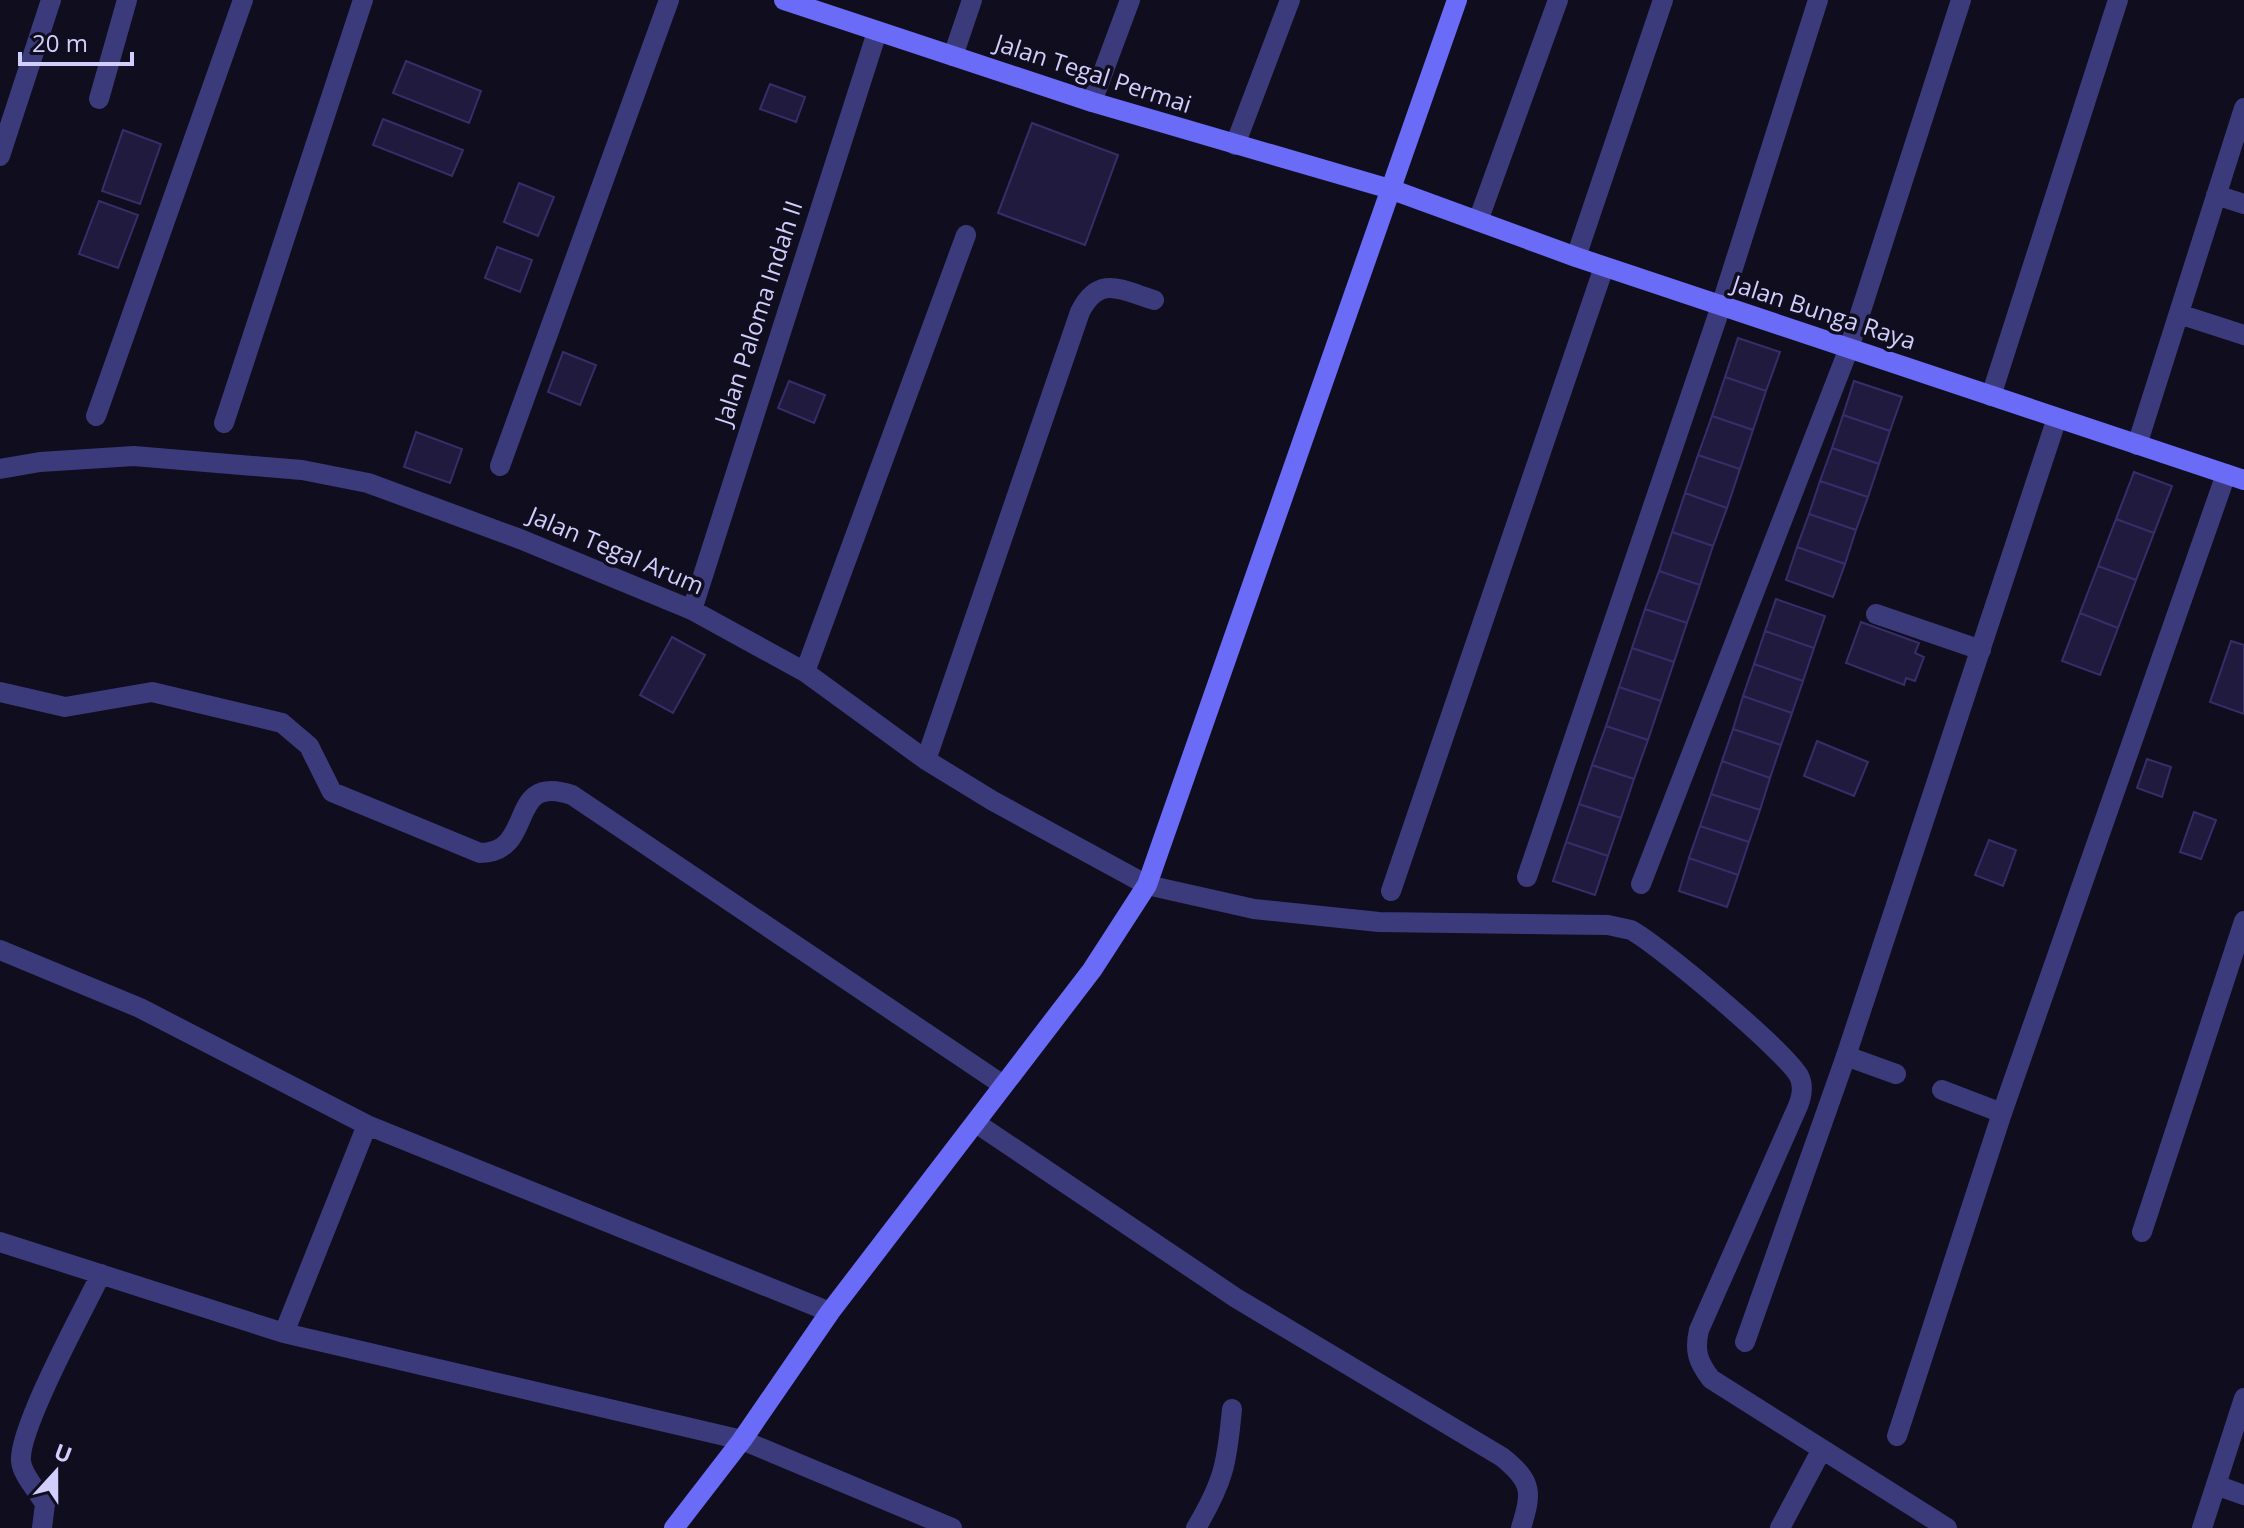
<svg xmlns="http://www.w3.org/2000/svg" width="2244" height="1528" viewBox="0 0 2244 1528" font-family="'Open Sans',sans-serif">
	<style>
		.building { fill: #211a3f; stroke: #372e69; stroke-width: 2 }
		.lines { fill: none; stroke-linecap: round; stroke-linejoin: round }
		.lane { stroke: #3b3b7b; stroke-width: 20 }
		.street { stroke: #3b3b7b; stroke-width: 20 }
		.secondary { stroke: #6a6bf7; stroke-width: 20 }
		.labels { text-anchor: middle; stroke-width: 7; stroke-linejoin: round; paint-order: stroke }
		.street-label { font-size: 24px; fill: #d1cefd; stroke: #100d1f }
	</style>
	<rect width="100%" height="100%" fill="#100d1f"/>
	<path class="building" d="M406 61 481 91 469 123 393 93Z
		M770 84 805 97 796 122 760 109Z
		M383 119 463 150 452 176 373 145Z
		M1032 123 1118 155 1085 245 998 213Z
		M123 130 161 144 140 204 102 191Z
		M519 183 554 197 538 236 504 222Z
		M99 201 138 215 118 268 79 254Z
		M497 247 532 260 520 292 485 278Z
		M1738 338 1780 352 1766 391 1725 377Z
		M563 352 596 365 580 405 548 392Z
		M1725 377 1766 391 1753 430 1712 416Z
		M789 381 825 395 814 423 778 408Z
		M1854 381 1902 397 1890 431 1843 415Z
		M1843 415 1890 431 1879 464 1832 448Z
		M1712 416 1753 430 1740 469 1698 455Z
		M416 432 462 449 450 483 404 467Z
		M1832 448 1879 464 1868 497 1820 481Z
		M1698 455 1740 469 1727 508 1685 493Z
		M2134 472 2172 486 2154 533 2116 519Z
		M1820 481 1868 497 1856 530 1809 514Z
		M1685 493 1727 508 1713 546 1672 532Z
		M1809 514 1856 530 1845 564 1797 547Z
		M2116 519 2154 533 2136 580 2098 566Z
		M1672 532 1713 546 1700 585 1659 571Z
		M1797 547 1845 564 1833 597 1786 580Z
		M2098 566 2136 580 2118 628 2080 613Z
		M1659 571 1700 585 1687 623 1645 609Z
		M1776 599 1825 616 1814 648 1765 631Z
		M1645 609 1687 623 1674 662 1632 648Z
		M2080 613 2118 628 2100 675 2062 661Z
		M1861 622 1919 643 1915 653 1924 657 1915 681 1906 678 1904 685 1846 663Z
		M1765 631 1814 648 1803 681 1754 664Z
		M672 637 705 655 673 713 640 695Z
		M2231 641 2244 645V714L2210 702Z
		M1632 648 1674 662 1661 701 1619 687Z
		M1754 664 1803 681 1792 713 1743 696Z
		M1619 687 1661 701 1648 740 1606 726Z
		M1743 696 1792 713 1781 745 1733 729Z
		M1606 726 1648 740 1634 779 1592 765Z
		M1733 729 1781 745 1770 778 1722 761Z
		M1817 741 1868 762 1854 796 1804 776Z
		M2147 759 2171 767 2162 797 2137 788Z
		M1722 761 1770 778 1760 810 1711 794Z
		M1592 765 1634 779 1621 818 1579 804Z
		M1711 794 1760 810 1749 842 1700 826Z
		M1579 804 1621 818 1608 856 1566 842Z
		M2194 812 2216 820 2201 859 2180 852Z
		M1700 826 1749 842 1738 875 1689 858Z
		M1989 840 2016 850 2003 886 1975 875Z
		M1566 842 1608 856 1595 895 1553 881Z
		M1689 858 1738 875 1727 907 1679 891Z"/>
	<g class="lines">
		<path class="lane" d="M99 99 127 0
			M1876 614 1981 650
			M1846 1056 1896 1074
			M1942 1090 2002 1113
			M1196 1528C1224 1481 1227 1463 1232 1409"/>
		<path class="street" d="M953 56 972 0
			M1092 102 1130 0
			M1235 145 1290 0
			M0 156 51 0
			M2216 195 2244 204
			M1478 221 1558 0
			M1576 257 1663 0
			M2179 314 2244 335
			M1991 396 2118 0
			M96 416 243 0
			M224 423 363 0
			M2137 445 2244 108
			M500 466 669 0
			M0 469 40 462 134 456 302 470 368 483 520 539 692 610 805 672 926 760 993 801 1147 885 1254 909 1379 922 1608 925 1631 930C1659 945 1785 1051 1799 1076 1804 1086 1802 1096 1798 1106L1699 1330C1694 1351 1698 1362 1711 1379L1947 1528
			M692 610 877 32
			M805 672 966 235
			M0 692 65 707 152 692 282 723 309 746 332 792 480 853C537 853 505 772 572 795L1003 1085
			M926 760 1080 312C1099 274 1121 290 1154 300
			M1527 877 1721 306 1818 0
			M1641 884 1849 348 1961 0
			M1391 891 1604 267
			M0 950 140 1008 367 1125 830 1312
			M976 1123 1236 1298 1502 1457C1533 1482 1532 1492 1521 1528
			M2142 1232 2244 921
			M0 1242 284 1333 742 1440 952 1528
			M284 1333 367 1125
			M1745 1342 1846 1056 2057 418
			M1897 1436 2002 1113 2226 474
			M2216 1485 2244 1495
			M42 1528 45 1504C38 1491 22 1475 21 1461 18 1429 84 1309 101 1274
			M1780 1528 1822 1449
			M2202 1528 2244 1398"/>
		<path class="secondary" d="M784 0 1092 102 1390 189 1576 257 2244 480
			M674 1528 742 1440 830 1312 1092 970 1147 885 1457 0"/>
	</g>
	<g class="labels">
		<g class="street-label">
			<text transform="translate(1093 74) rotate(18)" y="8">Jalan Tegal Permai</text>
			<text transform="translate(759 313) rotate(-72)" y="8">Jalan Paloma Indah II</text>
			<text transform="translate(1824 313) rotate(18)" y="8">Jalan Bunga Raya</text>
			<text transform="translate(616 551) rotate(23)" y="8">Jalan Tegal Arum</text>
		</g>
	</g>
	<g transform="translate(56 1472) rotate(21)" stroke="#100d1f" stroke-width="6" paint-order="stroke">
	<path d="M0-6L14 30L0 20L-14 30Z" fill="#d1cefd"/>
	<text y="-12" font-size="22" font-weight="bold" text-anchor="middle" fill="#d1cefd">U</text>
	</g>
	<path d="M20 52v12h112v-12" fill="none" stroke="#d1cefd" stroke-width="4"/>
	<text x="32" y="52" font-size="24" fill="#d1cefd" stroke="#100d1f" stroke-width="6" paint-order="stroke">20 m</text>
</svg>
